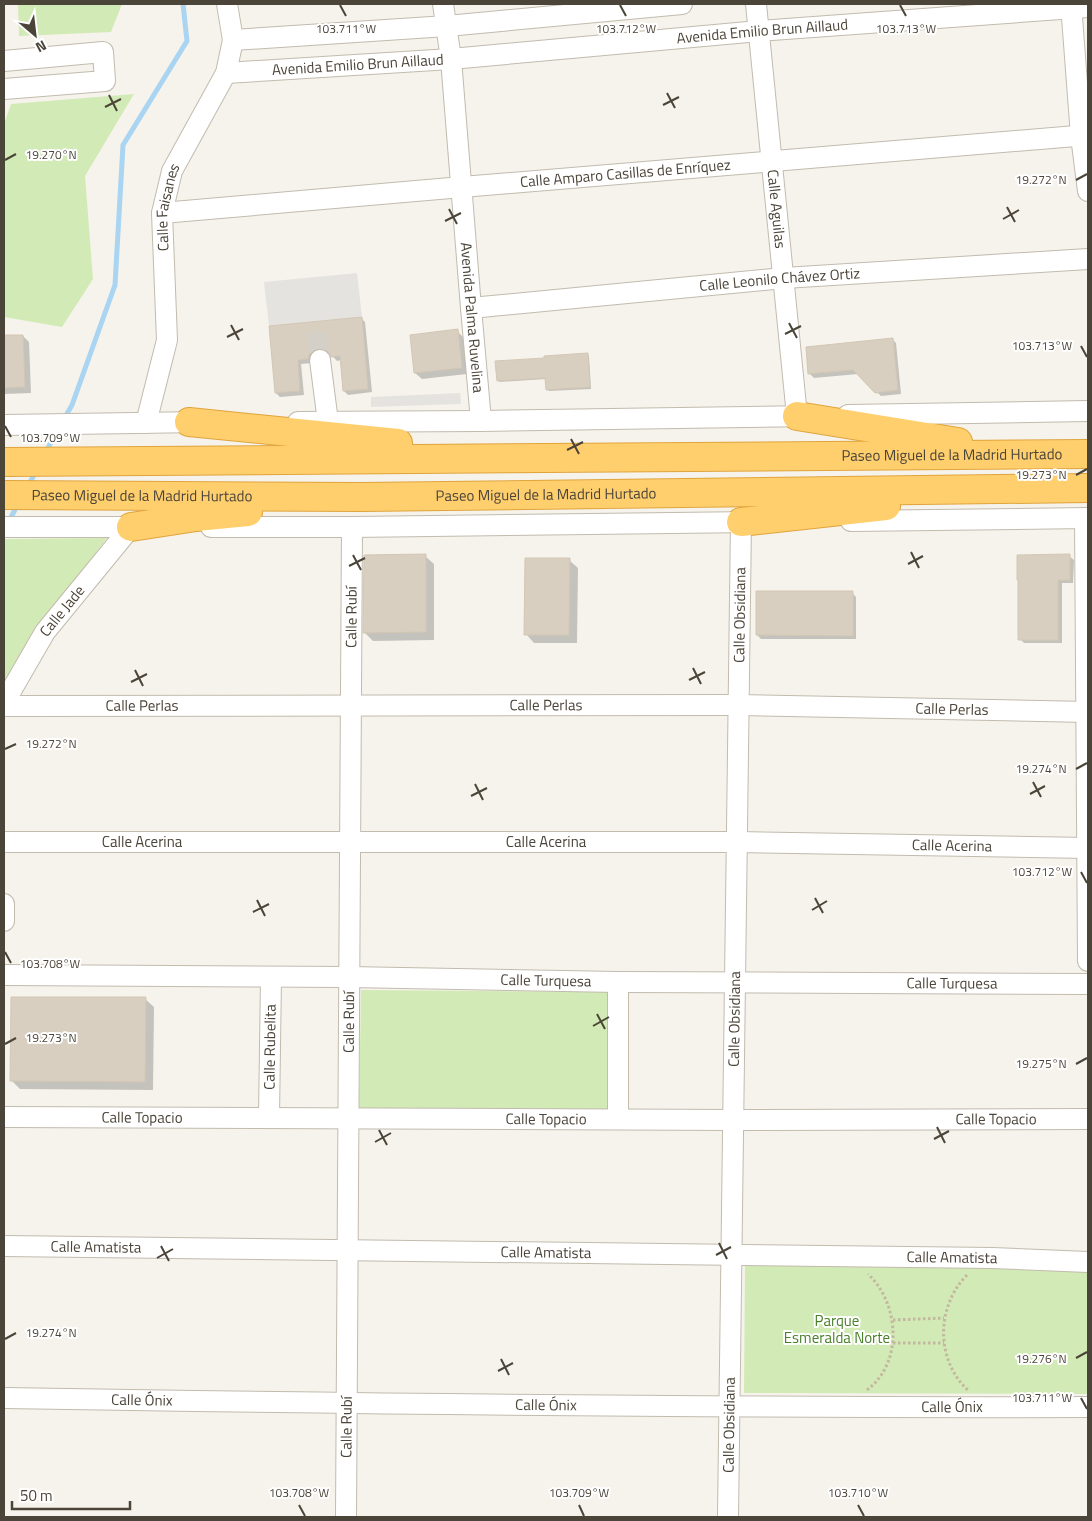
<svg xmlns="http://www.w3.org/2000/svg" width="1092" height="1521" viewBox="0 0 1092 1521" font-family="'Titillium Web',sans-serif">
	<style>
		.green { fill: #d2eab5 }
		.parking { fill: #e5e3e0 }
		.shadow { fill: #0003 }
		.lines { fill: none; stroke-linecap: round; stroke-linejoin: round }
		.stream { stroke: #a9d4f2; stroke-width: 5 }
		.building { fill: #d8cfc1; stroke: #d3c7b4 }
		.minor-tunnel { stroke: #d4d0c8; stroke-width: 20; stroke-dasharray: 20 10; stroke-linecap: butt }
		.minor-casing { stroke: #c2bbae; stroke-width: 22 }
		.highway-casing { stroke: #e0a43c; stroke-width: 30 }
		.path { stroke: #c4b79f; stroke-width: 3; stroke-dasharray: 2.5 2.5; stroke-linecap: butt }
		.minor { stroke: #fff; stroke-width: 20 }
		.highway { stroke: #ffcf6e; stroke-width: 28 }
		.ticks { fill: none; stroke: #4b4439; stroke-width: 2 }
		.labels { text-anchor: middle; stroke-width: 4; stroke-linejoin: round; paint-order: stroke }
		.street-label { font-size: 15px; fill: #4b4439; stroke: #fff }
		.park-label { font-size: 15px; fill: #4a7f2a; stroke: #fff }
		.ticks-label { font-size: 12px; text-anchor: middle; fill: #4b4439; stroke: #fff; stroke-width: 4; stroke-linejoin: round; paint-order: stroke }
	</style>
	<rect width="100%" height="100%" fill="#f6f3ec"/>
	<path class="green" d="M18 4H122L111 32 19 36Z
		M134 94 85 176 93 279 62 327 4 317V124L11 104Z
		M107 538 62 597 4 688V539Z
		M361 990 609 992 608 1109 359 1108Z
		M745 1264 1088 1270V1394L744 1393Z"/>
	<path class="parking" d="M357 273 362 317 269 326 264 282Z
		M460 393 461 404 371 407V397Z"/>
	<path class="shadow" d="M361 318 365 322 372 392 348 395 344 391 341 360 337 361 330 353 324 352 312 363 301 364 304 395 280 397 276 393 270 327Z
		M457 331 463 337 467 374 422 379 415 373Z
		M23 336 29 342 31 393 4 394V337Z
		M892 339 896 343 901 394 881 396 858 374 814 378 810 374Z
		M588 355 589 356 591 389 549 391 547 389 546 379 500 382 498 380 545 359Z
		M425 556 434 564V640L373 641 364 632Z
		M1069 556 1074 560 1073 583H1062V643H1024L1020 639Z
		M569 560 578 568 577 643H534L526 634Z
		M852 593 856 597V639H761L757 635Z
		M145 999 154 1007 153 1090 20 1089 11 1080Z"/>
	<g class="lines">
		<path class="stream" d="M64 419 72 405 115 285 123 145 187 41 183 4
			M46 452 58 429
			M27 488 36 471
			M8 523 18 504"/>
	</g>
	<path class="building" d="M362 317 368 389 343 391 340 356 331 357 329 352 325 349 319 348 312 351 309 355 308 359 298 360 300 391 275 393 269 326Z
		M458 329 462 368 414 373 410 335Z
		M4 335H23L25 387 4 388Z
		M893 338 898 390 875 393 853 370 808 374 806 347Z
		M588 353 590 387 546 390 545 378 497 381 495 361 544 358V356Z
		M426 554V632L363 633 364 555Z
		M1070 554V580H1058V640H1018V580H1017V555Z
		M525 558H570L569 635H524Z
		M756 591H853V636L756 635Z
		M11 997H146L145 1082 10 1081Z"/>
	<g class="lines">
		<path class="minor-tunnel" d="M316 332 320 360"/>
		<g class="minor-casing">
			<g id="minor">
				<path id="s1" d="M443 4 451 59 471 308 481 421"/>
				<path id="s2" d="M756 4 797 416"/>
				<path d="M1071 4 1081 136 1088 191"/>
				<path d="M233 40 447 26 682 4"/>
				<path d="M4 61 103 52 105 81 4 89"/>
				<path id="s3" d="M226 73 451 59 759 31 1088 7"/>
				<path id="s4" d="M162 213 462 187 1088 135"/>
				<path id="s5" d="M471 308 784 278 1088 259"/>
				<path d="M320 360 328 422"/>
				<path d="M848 415 1088 411"/>
				<path d="M298 422 481 421 811 416"/>
				<path id="s6" d="M146 423 167 340 162 213 172 171 226 73 233 40 227 4"/>
				<path d="M4 425 201 422"/>
				<path d="M1085 518 1088 961"/>
				<path d="M851 521 1088 518"/>
				<path d="M4 527H144"/>
				<path d="M211 527H352L754 522"/>
				<path id="s7" d="M4 703 45 632 131 527"/>
				<path id="s8" d="M4 706 739 705 1088 712"/>
				<path id="s9" d="M4 842H737L1088 848"/>
				<path d="M4 904V921"/>
				<path id="s10" d="M4 975 349 977 618 982 1088 984"/>
				<path d="M618 982V1118"/>
				<path id="s11" d="M4 1117 733 1120 1088 1119"/>
				<path id="s12" d="M269 1117 271 977"/>
				<path id="s13" d="M4 1246 992 1258 1088 1262"/>
				<path id="s14" d="M4 1398C365 1404 727 1408 1088 1407"/>
				<path id="s15" d="M346 1517 352 527"/>
				<path id="s16" d="M728 1517 741 522"/>
			</g>
		</g>
		<g class="highway-casing">
			<g id="highway">
				<path d="M797 416 958 442"/>
				<path d="M189 422 398 443"/>
				<path id="s17" d="M4 462 1088 454"/>
				<path id="s18" d="M4 495 361 497 1088 488"/>
				<path d="M741 522 886 506"/>
				<path d="M131 527 196 517 248 512"/>
			</g>
		</g>
		<path class="path" d="M967 1275C936 1306 935 1361 969 1391
			M893 1320 944 1318
			M893 1343H944
			M867 1390C904 1362 899 1303 868 1274"/>
		<use href="#minor" class="minor"/>
		<use href="#highway" class="highway"/>
	</g>
	<path class="ticks" d="M340 5 346 16M620 5 626 16M900 5 906 16M667 93 675 108M109 95 117 111M663 105 679 97M105 107 121 99M5 160 16 154M1076 180 1087 174M1007 207 1015 222M449 209 457 224M1003 219 1019 210M445 221 461 213M789 323 797 338M231 325 239 340M785 334 801 326M227 337 243 329M1081 346 1087 357M5 426 11 437M571 439 579 454M567 450 583 442M1076 475 1087 469M911 552 919 568M353 555 361 570M908 564 923 556M349 566 365 558M693 668 701 684M135 670 143 686M689 680 705 672M131 682 147 674M5 749 16 744M1076 769 1087 763M1033 782 1041 797M475 784 483 800M1030 794 1045 786M471 796 487 788M1081 872 1087 883M815 898 823 913M257 900 265 916M812 910 827 901M253 912 269 904M5 952 11 963M597 1014 605 1029M593 1026 609 1017M5 1044 16 1038M1076 1064 1087 1058M937 1127 945 1143M379 1130 387 1145M934 1139 949 1131M375 1142 391 1133M719 1243 727 1259M161 1246 169 1261M716 1255 731 1247M157 1258 173 1249M5 1339 16 1333M1076 1358 1087 1352M501 1359 509 1375M498 1371 513 1363M1081 1398 1087 1409M299 1505 305 1516M579 1505 584 1516M858 1505 864 1516"/>
	<g class="labels">
		<g class="street-label">
			<text dy="5" stroke="none"><textPath href="#s3" startOffset="538">Avenida Emilio Brun Aillaud</textPath></text>
			<text dy="5" stroke="none"><textPath href="#s3" startOffset="132">Avenida Emilio Brun Aillaud</textPath></text>
			<text dy="5" stroke="none"><textPath href="#s4" startOffset="465">Calle Amparo Casillas de Enríquez</textPath></text>
			<text dy="5" stroke="none"><textPath href="#s6" startOffset="219">Calle Faisanes</textPath></text>
			<text dy="5" stroke="none"><textPath href="#s2" startOffset="206">Calle Aguilas</textPath></text>
			<text dy="5" stroke="none"><textPath href="#s5" startOffset="310">Calle Leonilo Chávez Ortiz</textPath></text>
			<text dy="5" stroke="none"><textPath href="#s1" startOffset="315">Avenida Palma Ruvelina</textPath></text>
			<text dy="5" stroke="none"><textPath href="#s17" startOffset="948">Paseo Miguel de la Madrid Hurtado</textPath></text>
			<text dy="5" stroke="none"><textPath href="#s18" startOffset="542">Paseo Miguel de la Madrid Hurtado</textPath></text>
			<text dy="5" stroke="none"><textPath href="#s18" startOffset="138">Paseo Miguel de la Madrid Hurtado</textPath></text>
			<text dy="5" stroke="none"><textPath href="#s7" startOffset="109">Calle Jade</textPath></text>
			<text dy="5" stroke="none"><textPath href="#s16" startOffset="902">Calle Obsidiana</textPath></text>
			<text dy="5" stroke="none"><textPath href="#s15" startOffset="900">Calle Rubí</textPath></text>
			<text dy="5" stroke="none"><textPath href="#s8" startOffset="138">Calle Perlas</textPath></text>
			<text dy="5" stroke="none"><textPath href="#s8" startOffset="542">Calle Perlas</textPath></text>
			<text dy="5" stroke="none"><textPath href="#s8" startOffset="948">Calle Perlas</textPath></text>
			<text dy="5" stroke="none"><textPath href="#s9" startOffset="138">Calle Acerina</textPath></text>
			<text dy="5" stroke="none"><textPath href="#s9" startOffset="542">Calle Acerina</textPath></text>
			<text dy="5" stroke="none"><textPath href="#s9" startOffset="948">Calle Acerina</textPath></text>
			<text dy="5" stroke="none"><textPath href="#s10" startOffset="542">Calle Turquesa</textPath></text>
			<text dy="5" stroke="none"><textPath href="#s10" startOffset="948">Calle Turquesa</textPath></text>
			<text dy="5" stroke="none"><textPath href="#s16" startOffset="498">Calle Obsidiana</textPath></text>
			<text dy="5" stroke="none"><textPath href="#s15" startOffset="495">Calle Rubí</textPath></text>
			<text dy="5" stroke="none"><textPath href="#s12" startOffset="70">Calle Rubelita</textPath></text>
			<text dy="5" stroke="none"><textPath href="#s11" startOffset="138">Calle Topacio</textPath></text>
			<text dy="5" stroke="none"><textPath href="#s11" startOffset="542">Calle Topacio</textPath></text>
			<text dy="5" stroke="none"><textPath href="#s11" startOffset="992">Calle Topacio</textPath></text>
			<text dy="5" stroke="none"><textPath href="#s13" startOffset="92">Calle Amatista</textPath></text>
			<text dy="5" stroke="none"><textPath href="#s13" startOffset="542">Calle Amatista</textPath></text>
			<text dy="5" stroke="none"><textPath href="#s13" startOffset="948">Calle Amatista</textPath></text>
			<text dy="5" stroke="none"><textPath href="#s14" startOffset="138">Calle Ónix</textPath></text>
			<text dy="5" stroke="none"><textPath href="#s14" startOffset="542">Calle Ónix</textPath></text>
			<text dy="5" stroke="none"><textPath href="#s14" startOffset="948">Calle Ónix</textPath></text>
			<text dy="5" stroke="none"><textPath href="#s16" startOffset="92">Calle Obsidiana</textPath></text>
			<text dy="5" stroke="none"><textPath href="#s15" startOffset="90">Calle Rubí</textPath></text>
		</g>
		<g class="park-label">
			<text x="837" y="1326">Parque<tspan x="837" dy="17">Esmeralda Norte</tspan></text>
		</g>
	</g>
	<g class="ticks-label">
		<text x="346" y="33">103.711°W</text>
		<text x="626" y="33">103.712°W</text>
		<text x="906" y="33">103.713°W</text>
		<text x="51" y="159">19.270°N</text>
		<text x="1041" y="184">19.272°N</text>
		<text x="1042" y="350">103.713°W</text>
		<text x="50" y="442">103.709°W</text>
		<text x="1041" y="479">19.273°N</text>
		<text x="51" y="748">19.272°N</text>
		<text x="1041" y="773">19.274°N</text>
		<text x="1042" y="876">103.712°W</text>
		<text x="50" y="968">103.708°W</text>
		<text x="51" y="1042">19.273°N</text>
		<text x="1041" y="1068">19.275°N</text>
		<text x="51" y="1337">19.274°N</text>
		<text x="1041" y="1363">19.276°N</text>
		<text x="1042" y="1402">103.711°W</text>
		<text x="299" y="1497">103.708°W</text>
		<text x="579" y="1497">103.709°W</text>
		<text x="858" y="1497">103.710°W</text>
	</g>
	<rect width="1092" height="1521" fill="none" stroke="#4b4439" stroke-width="10"/>
	<g transform="translate(35 35) rotate(152)" stroke="#ffffff" stroke-width="4" paint-order="stroke">
	<path d="M0-4L9 19L0 12L-9 19Z" fill="#4b4439"/>
	<text y="-8" font-size="14" font-weight="bold" text-anchor="middle" fill="#4b4439">N</text>
	</g>
	<path d="M12 1501v8h118v-8" fill="none" stroke="#4b4439" stroke-width="2.5"/>
	<text x="20" y="1501" font-size="15" fill="#4b4439" stroke="#ffffff" stroke-width="4" paint-order="stroke">50 m</text>
</svg>
